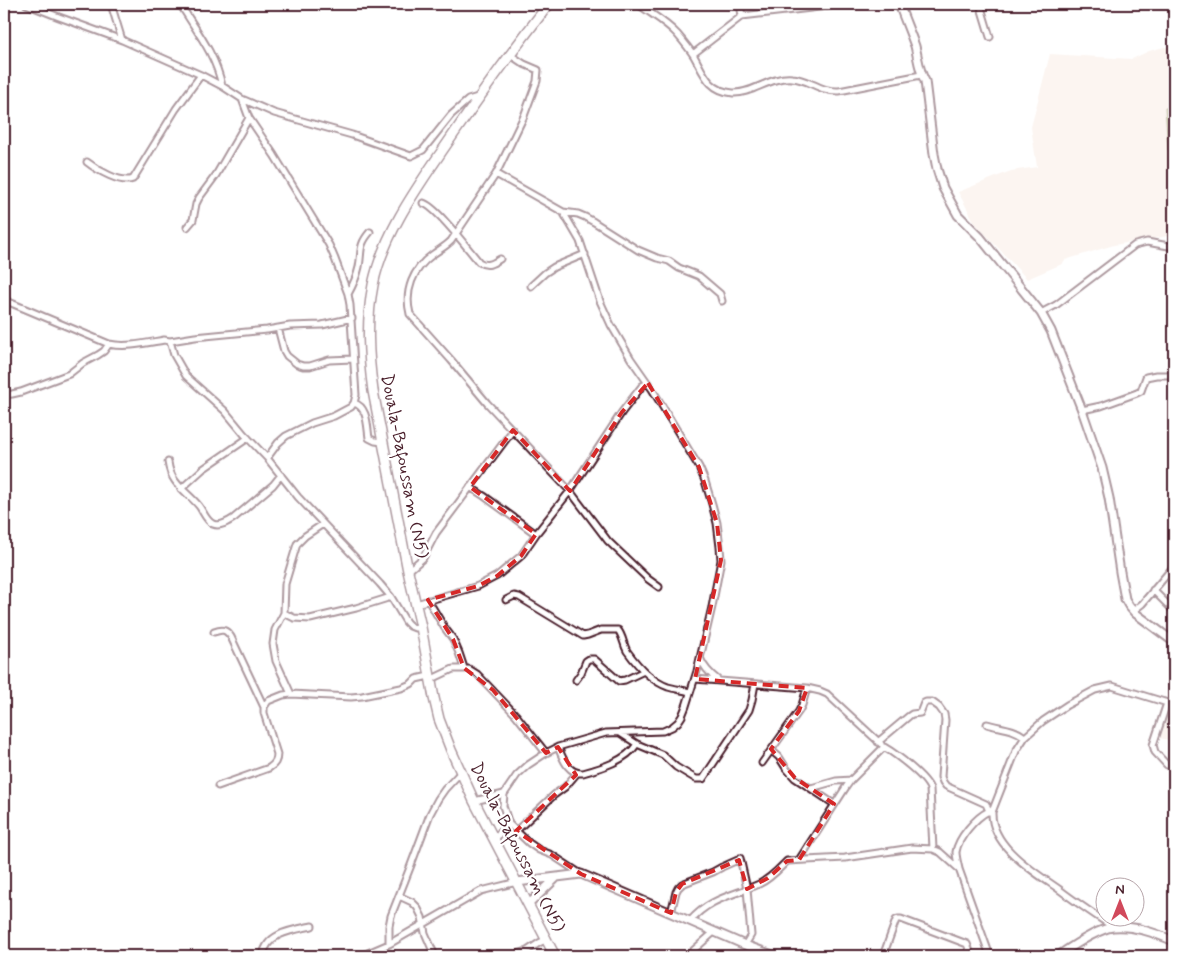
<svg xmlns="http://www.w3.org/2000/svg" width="1178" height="960" viewBox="0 0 1178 960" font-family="Mynerve,sans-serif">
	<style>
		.built { fill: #f8e9e0 }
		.green { fill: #c7d88d; stroke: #887c5c }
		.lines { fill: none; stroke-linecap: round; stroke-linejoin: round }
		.street-casing { stroke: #4a1f2b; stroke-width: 9 }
		.secondary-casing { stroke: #4a1f2b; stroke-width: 11 }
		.highway-casing { stroke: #4a1f2b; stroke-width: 12 }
		.street { stroke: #fff; stroke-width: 5 }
		.secondary { stroke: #fff; stroke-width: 7 }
		.highway { stroke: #fff; stroke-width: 9 }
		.marked { fill: none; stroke: #d62828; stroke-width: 4; stroke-dasharray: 10 6; stroke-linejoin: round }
		.labels { text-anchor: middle; stroke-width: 4.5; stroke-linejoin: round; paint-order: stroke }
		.street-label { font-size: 18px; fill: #4a1f2b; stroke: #fff }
	</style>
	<rect width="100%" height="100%" fill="#fff"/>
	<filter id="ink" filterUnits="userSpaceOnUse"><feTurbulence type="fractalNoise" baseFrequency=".02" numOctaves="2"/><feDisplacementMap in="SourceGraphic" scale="10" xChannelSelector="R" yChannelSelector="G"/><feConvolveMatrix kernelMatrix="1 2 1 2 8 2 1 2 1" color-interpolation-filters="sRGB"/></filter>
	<g filter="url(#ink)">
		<path class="built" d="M1164 47 1174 48V235L1114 245 1065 260 1062 264 1027 279 975 223 958 192 1011 171 1037 167 1031 127 1050 54 1132 59 1149 51Z
			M1171 705 1174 706V741L1159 738Z"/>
		<path class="green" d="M1165 108H1174V150H1168Z"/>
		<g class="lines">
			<g class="street-casing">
				<path id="street" d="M26 4 59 17 122 40 201 75 222 86 242 99 274 113 352 135 411 156 423 150 451 115 468 100 478 97
					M111 4 122 40
					M180 4C196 30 216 55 222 86
					M638 4C651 14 666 22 677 34 683 41 689 48 694 56 704 74 709 91 733 93 753 94 770 76 792 78 809 79 820 92 839 91L921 75
					M740 4 742 16
					M980 4 990 37
					M509 54 524 64 538 70 537 81 524 116 496 174 451 241C445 247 440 249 432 255 413 269 404 291 410 314L451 360 487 403 570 491 608 541 648 579 659 587
					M693 54 742 16 845 4
					M242 99 249 118 274 155 329 245 335 259 348 294 350 305 356 395 354 403 351 407 334 416 312 423 286 436 278 443 267 458
					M87 162C97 170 121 184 133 179L176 109 201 75
					M496 174 563 212 578 214 585 217 594 222 638 250 657 258 669 261 679 268 699 276 720 294 722 301
					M423 203C436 206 468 249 479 262 487 267 492 264 500 259
					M563 212 580 241 600 301 611 325 631 359 652 389 699 467 705 481 712 504 717 523 720 547 721 560 712 607 697 671 686 706 682 716 678 722 672 727 663 731 606 733 558 747 546 753 528 765 517 775 504 794 503 806 509 824 529 843 539 850 552 855 581 874
					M187 227 193 220 196 204 199 198 216 175 249 118
					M531 286 545 273 554 267 585 254
					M348 294C353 285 357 276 359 267 362 251 358 246 370 232
					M4 300 109 344C126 348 146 343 164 340L170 341 174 355 186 376 225 411 244 434 267 458 298 497 380 584 391 597 406 622 410 626 415 628 421 627
					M1041 313 1056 305 1135 245 1147 242 1174 247
					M278 328 284 351 287 356 297 364 303 366H310L329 360 353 359
					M170 341 195 337 267 330 290 326 322 325 352 318
					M4 395 12 394 21 392 69 374 83 363 98 355 104 351 109 344
					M354 403C368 407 367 426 369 438L375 441 383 442
					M1082 410 1101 406 1137 393 1141 391 1146 377 1156 375H1174
					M168 462C171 485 186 490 199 506 203 511 206 521 213 524 220 527 228 522 234 518L273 485 281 475
					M470 487 484 496 536 534
					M181 489 203 469 248 438
					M408 571 423 558 436 533 513 430
					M1153 590 1174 611
					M428 600 444 627 453 639 459 653 464 668
					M506 600 514 596 519 597 583 636 588 635 601 630H618C623 636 623 644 627 651 637 665 651 681 668 687 675 689 683 690 690 692
					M416 604 478 586 497 576 521 556 536 534 570 491 622 412 642 386 648 383
					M1133 611 1142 604 1174 566
					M284 613 294 618 310 619 356 608 391 597
					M214 632C222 629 226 629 231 637L264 707
					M700 658C704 668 710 674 718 680
					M695 679 807 688 820 691 827 694 881 744
					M430 680 453 669H469L477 674 516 715 546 753
					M576 680 581 673 586 661 589 659H594L619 681 625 680 644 671
					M291 694 276 661 273 644 275 630 284 613 285 584 297 544 305 536 323 524
					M1165 702 1167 703 1153 745 1155 752 1167 765
					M987 724C1000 728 1014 728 1025 737
					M620 733 637 744 663 755 676 767 696 779H703L749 710 752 700 755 684
					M878 742 909 716 912 714 920 713 924 703 926 702H932L939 707 944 714 945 720 941 777 943 782 946 786 986 804 989 811
					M558 747C563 759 568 774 583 773 601 768 626 761 637 744
					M771 750 779 757 786 768 795 778 834 804
					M762 763 799 711 802 705 807 688
					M218 786 269 768C275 764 277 761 277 754L264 713V707L268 701 283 695 291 694 351 697 362 696 401 688 411 684 416 679 429 676
					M811 788 836 781 851 780
					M474 801 504 794
					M516 831 554 795 565 787 577 773
					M495 840 501 831 509 824
					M740 858 747 889 751 935 745 945
					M799 860 846 787 851 780 884 747C896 754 926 777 930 789L933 849
					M959 869C958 864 956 857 956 852 958 838 976 817 989 811V812
					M399 896 412 902 417 907 422 917 425 933 435 956
					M671 913 676 892 678 888 682 884 713 872 722 867 740 859
					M690 921C711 897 733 896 759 884 770 879 779 869 787 861L845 858 912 848 933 849 940 852 959 869 990 956
					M1113 927C1095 915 1077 903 1060 890 1035 872 991 847 992 812L1016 751 1025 737 1043 721 1067 705 1095 690 1112 686 1174 705
					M389 944V926L391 916 411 865 430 814 438 799 445 789 461 772
					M263 956C266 933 292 930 312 926
					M361 956 389 944 481 891 517 882
					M511 956 527 951 539 943 547 939
					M687 956 714 932
					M883 956 896 920 898 919H901L967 944 969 949 966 956"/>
			</g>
			<g class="secondary-casing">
				<path id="secondary" d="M899 4C904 18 910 32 915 46 918 58 919 71 925 81L934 154 937 169 943 188 958 215 980 237 1041 313 1051 331 1082 410 1102 468 1109 498 1120 572 1125 599 1129 606 1135 613 1174 642
					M517 882 581 874 745 945 775 956
					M529 904 556 878
					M1058 956C1071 947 1097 929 1113 927 1134 925 1155 933 1174 941"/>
			</g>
			<g class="highway-casing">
				<path id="highway" d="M549 4C511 52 476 101 442 151 414 192 383 236 373 285 366 321 368 355 373 391L408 571 421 627 434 698 439 719 451 750 474 801 555 956"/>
			</g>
			<use href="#street" class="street"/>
			<use href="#secondary" class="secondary"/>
			<use href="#highway" class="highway"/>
		</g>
	</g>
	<path d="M0 0H1178V960H0ZM648 383 699 467 717 523 721 560 695 679 807 688 799 711 771 749 795 778 834 804 799 860 787 861 768 878 747 889 739 860 682 884 676 892 671 913 581 874 516 831 576 775 558 747 546 753 493 690 464 668 453 639 428 600 478 586 497 576 521 556 536 534 470 487 513 430 570 491 622 412Z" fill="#fff" fill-opacity=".55" fill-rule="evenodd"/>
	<path class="marked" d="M648 383 699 467 717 523 721 560 695 679 807 688 799 711 771 749 795 778 834 804 799 860 787 861 768 878 747 889 739 860 682 884 676 892 671 913 581 874 516 831 576 775 558 747 546 753 493 690 464 668 453 639 428 600 478 586 497 576 521 556 536 534 470 487 513 430 570 491 622 412Z"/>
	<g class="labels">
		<g class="street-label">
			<text transform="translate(405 466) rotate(79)" y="6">Douala-Bafoussam (N5)</text>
			<text transform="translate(518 847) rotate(63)" y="6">Douala-Bafoussam (N5)</text>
		</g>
	</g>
	<rect width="1178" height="960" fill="none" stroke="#fff" stroke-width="20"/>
	<rect x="10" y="10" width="1158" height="940" fill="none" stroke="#4a1f2b" stroke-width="2" filter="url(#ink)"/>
	<g transform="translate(1120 902)"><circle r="24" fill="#ffffff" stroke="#b7a5aa"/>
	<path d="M0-4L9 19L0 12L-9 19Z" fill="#d1495b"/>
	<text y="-8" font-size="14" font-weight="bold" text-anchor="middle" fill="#4a1f2b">N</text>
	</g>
</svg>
